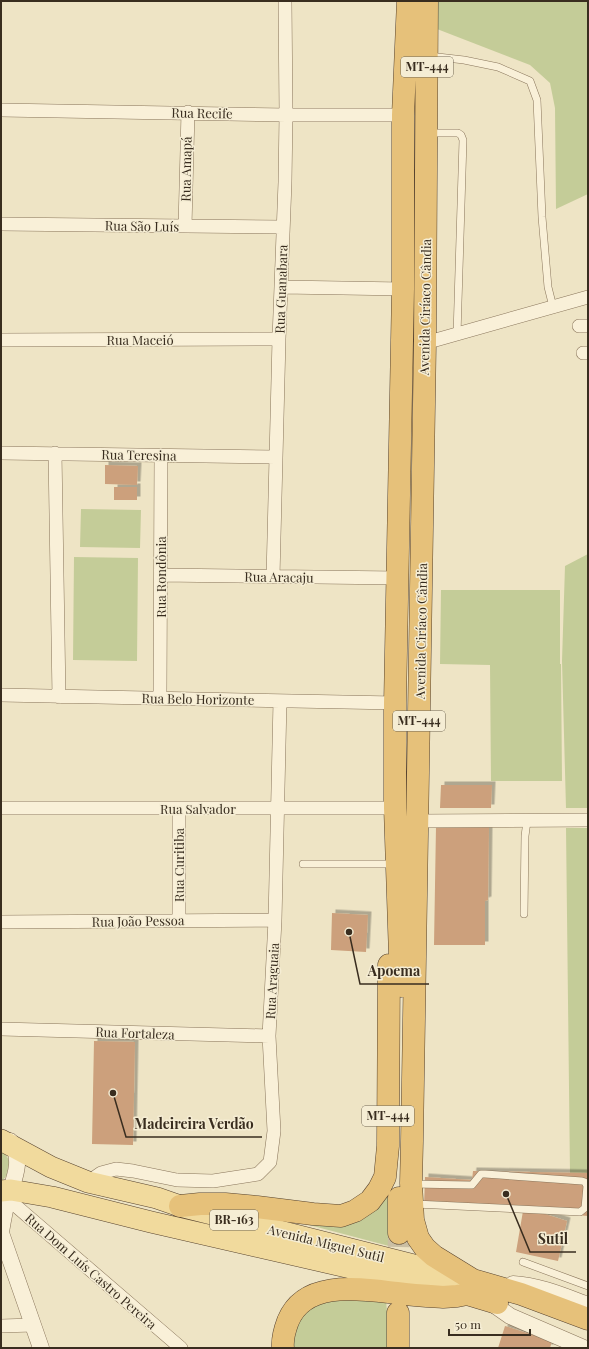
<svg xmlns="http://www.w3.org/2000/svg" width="589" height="1349" viewBox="0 0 589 1349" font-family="'Playfair Display',serif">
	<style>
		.green { fill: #c4cc98 }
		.building { fill: #cca07b; filter: url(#shadow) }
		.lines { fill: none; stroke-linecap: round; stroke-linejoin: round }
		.trunk-tunnel { stroke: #cabfa4; stroke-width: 22; stroke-dasharray: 22 11; stroke-linecap: butt }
		.service-casing { stroke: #89755b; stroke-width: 8 }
		.minor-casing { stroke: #89755b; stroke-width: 14 }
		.tertiary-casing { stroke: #89755b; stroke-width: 17 }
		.primary-casing { stroke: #57432f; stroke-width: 22 }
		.trunk-casing { stroke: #57432f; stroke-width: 23 }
		.service { stroke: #f9f0d8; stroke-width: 7 }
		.minor { stroke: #f9f0d8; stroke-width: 13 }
		.tertiary { stroke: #f9f0d8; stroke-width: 16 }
		.primary { stroke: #f1da9d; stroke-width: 21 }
		.trunk { stroke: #e6c17a; stroke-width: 22 }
		.labels { text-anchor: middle; stroke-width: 3; stroke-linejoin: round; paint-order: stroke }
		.shield { fill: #f5edd4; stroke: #716755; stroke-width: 1 }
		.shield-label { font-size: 12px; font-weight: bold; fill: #392d1f }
		.street-label { font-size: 13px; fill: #392d1f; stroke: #f5edd4 }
		.leader { fill: none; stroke: #392d1f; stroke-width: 1.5 }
		.callout-dot { fill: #392d1f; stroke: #f5edd4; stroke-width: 1.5 }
		.callout-label { font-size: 14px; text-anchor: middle; font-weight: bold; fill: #392d1f; stroke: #f5edd4; stroke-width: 3; stroke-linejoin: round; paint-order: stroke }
	</style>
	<defs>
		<filter id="shadow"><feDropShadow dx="3.5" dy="-3.5" stdDeviation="0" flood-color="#0004"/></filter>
	</defs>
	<rect width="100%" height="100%" fill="#eee4c5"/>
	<path class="green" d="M438 1H588V194L556 209 555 108 550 83 530 65 437 29Z
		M81 509 141 510 140 548 80 547Z
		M588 554V808H566L562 661 565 566Z
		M74 557 138 558 137 661 73 660Z
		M441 590H560V664H561L562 781H491L490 665 440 664Z
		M566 828H588V1173H570Z
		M1 1150C12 1159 14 1172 1 1181Z
		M392 1176 389 1246 279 1217 319 1222Z
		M333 1297 386 1300 390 1348H291V1336L309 1306Z"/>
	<path class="building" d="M105 465 138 466 137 485 105 484Z
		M114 487H137V500H114Z
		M441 785H492L491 808H440Z
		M436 826 489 827 488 900 485 901V945H434Z
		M332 913 368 915 366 952 331 950Z
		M94 1041 135 1042 133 1145 92 1144Z
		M473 1171 588 1173V1216L527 1211 545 1214 567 1221 558 1261 516 1252 523 1211 424 1207 425 1177 472 1180Z
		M505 1326 552 1341 550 1348H498Z"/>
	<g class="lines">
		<path class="trunk-tunnel" d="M398 1280 399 1233"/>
		<g class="service-casing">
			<path id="service" d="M429 56 464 60 498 67 530 81 537 100 542 217 548 287 553 307
				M428 133H458L461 135 463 140 457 335
				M303 864H393
				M524 914 525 836 527 821
				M413 1184 469 1185H472L481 1174H485L582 1181 585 1182 587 1186 585 1208 580 1212 415 1204
				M523 1262 588 1286"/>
		</g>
		<g class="minor-casing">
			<path id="minor" d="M1 110 286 115H403
				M1 224 283 227
				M185 226 188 112
				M282 287 403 289
				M579 326H588
				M1 340 279 339
				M425 343 588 297
				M583 353H588
				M1 453 276 457
				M55 453 59 697
				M161 575 398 578
				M273 577 279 339 285 182 286 115 285 1
				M1 695 395 703
				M160 698 161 455
				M1 808H395
				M179 809V921
				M418 821 588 820
				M1 922 275 920
				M1 1029 269 1036
				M88 1182 101 1173 116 1169 133 1171 177 1180 213 1181 258 1174 270 1162 274 1131 269 1036 275 920 280 701
				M2 1194 181 1348
				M1 1326 33 1325"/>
		</g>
		<g class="tertiary-casing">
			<path id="tertiary" d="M1 1232C3 1220 5 1209 8 1198 14 1179 24 1159 10 1141
				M1 1233 41 1348
				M513 1284C538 1285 564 1296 588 1305
				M487 1300 510 1316 584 1348"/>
		</g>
		<g class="primary-casing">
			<path id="primary" d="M1 1140 51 1167 88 1182 157 1198 180 1206 465 1278
				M1 1191 11 1190 52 1197 151 1222 451 1291"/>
		</g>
		<g class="trunk-casing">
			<path id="trunk" d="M427 1 425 343 412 1141 411 1183 413 1220 418 1238 425 1248 434 1256 473 1280 521 1294 588 1319
				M401 986 395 808V703L403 289V115L408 1
				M180 1206 200 1204H225L257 1207 313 1214 341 1216 355 1211 370 1201 379 1189 385 1177 388 1146 389 965
				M399 1233V1198
				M283 1348C282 1339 285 1329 288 1321 305 1279 361 1289 397 1293 412 1295 428 1296 443 1297L457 1296 467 1294 497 1303
				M398 1348V1313"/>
		</g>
		<use href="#service" class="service"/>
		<use href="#minor" class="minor"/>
		<use href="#tertiary" class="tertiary"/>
		<use href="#primary" class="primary"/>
		<use href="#trunk" class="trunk"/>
	</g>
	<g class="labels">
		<g class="shield">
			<rect x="401" y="57" width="52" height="20" rx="3"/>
			<rect x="393" y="711" width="52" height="20" rx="3"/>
			<rect x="362" y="1106" width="52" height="20" rx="3"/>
			<rect x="210" y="1210" width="48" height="20" rx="3"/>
		</g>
		<g class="shield-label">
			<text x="427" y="71">MT-444</text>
			<text x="419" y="725">MT-444</text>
			<text x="388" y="1120">MT-444</text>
			<text x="234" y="1224">BR-163</text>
		</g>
		<g class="street-label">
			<text transform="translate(202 113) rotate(1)" y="5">Rua Recife</text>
			<text transform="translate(186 169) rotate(-89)" y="5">Rua Amapá</text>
			<text transform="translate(142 226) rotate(1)" y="5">Rua São Luís</text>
			<text transform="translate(281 289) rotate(-88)" y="5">Rua Guanabara</text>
			<text transform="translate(425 307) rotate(-89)" y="5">Avenida Ciríaco Cândia</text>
			<text x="140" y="345">Rua Maceió</text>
			<text transform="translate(139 455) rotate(1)" y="5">Rua Teresina</text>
			<text transform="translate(161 577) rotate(-90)" y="5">Rua Rondônia</text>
			<text transform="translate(279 577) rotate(1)" y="5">Rua Aracaju</text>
			<text transform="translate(421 631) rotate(-89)" y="5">Avenida Ciríaco Cândia</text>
			<text transform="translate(198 699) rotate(1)" y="5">Rua Belo Horizonte</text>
			<text x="198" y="814">Rua Salvador</text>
			<text transform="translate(179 865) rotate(-90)" y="5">Rua Curitiba</text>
			<text transform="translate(138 921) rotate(-1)" y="5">Rua João Pessoa</text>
			<text transform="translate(272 981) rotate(-87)" y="5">Rua Araguaia</text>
			<text transform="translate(135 1033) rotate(2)" y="5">Rua Fortaleza</text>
			<text transform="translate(326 1243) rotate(14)" y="5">Avenida Miguel Sutil</text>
			<text transform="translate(91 1271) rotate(41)" y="5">Rua Dom Luís Castro Pereira</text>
		</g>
	</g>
	<path class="leader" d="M349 932L360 984H429M113 1093L126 1137H262M506 1194L530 1252H576"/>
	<g class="callout-dot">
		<circle cx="349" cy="932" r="4"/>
		<circle cx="113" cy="1093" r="4"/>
		<circle cx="506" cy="1194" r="4"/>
	</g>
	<g class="callout-label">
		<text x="394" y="976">Apoema</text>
		<text x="194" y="1129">Madeireira Verdão</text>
		<text x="553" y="1244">Sutil</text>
	</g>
	<rect width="589" height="1349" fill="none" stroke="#392d1f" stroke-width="4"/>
	<path d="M449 1329v6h81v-6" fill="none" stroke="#392d1f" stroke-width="2"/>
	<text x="455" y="1329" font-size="12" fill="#392d1f" stroke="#f5edd4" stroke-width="3" paint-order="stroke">50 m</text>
</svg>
